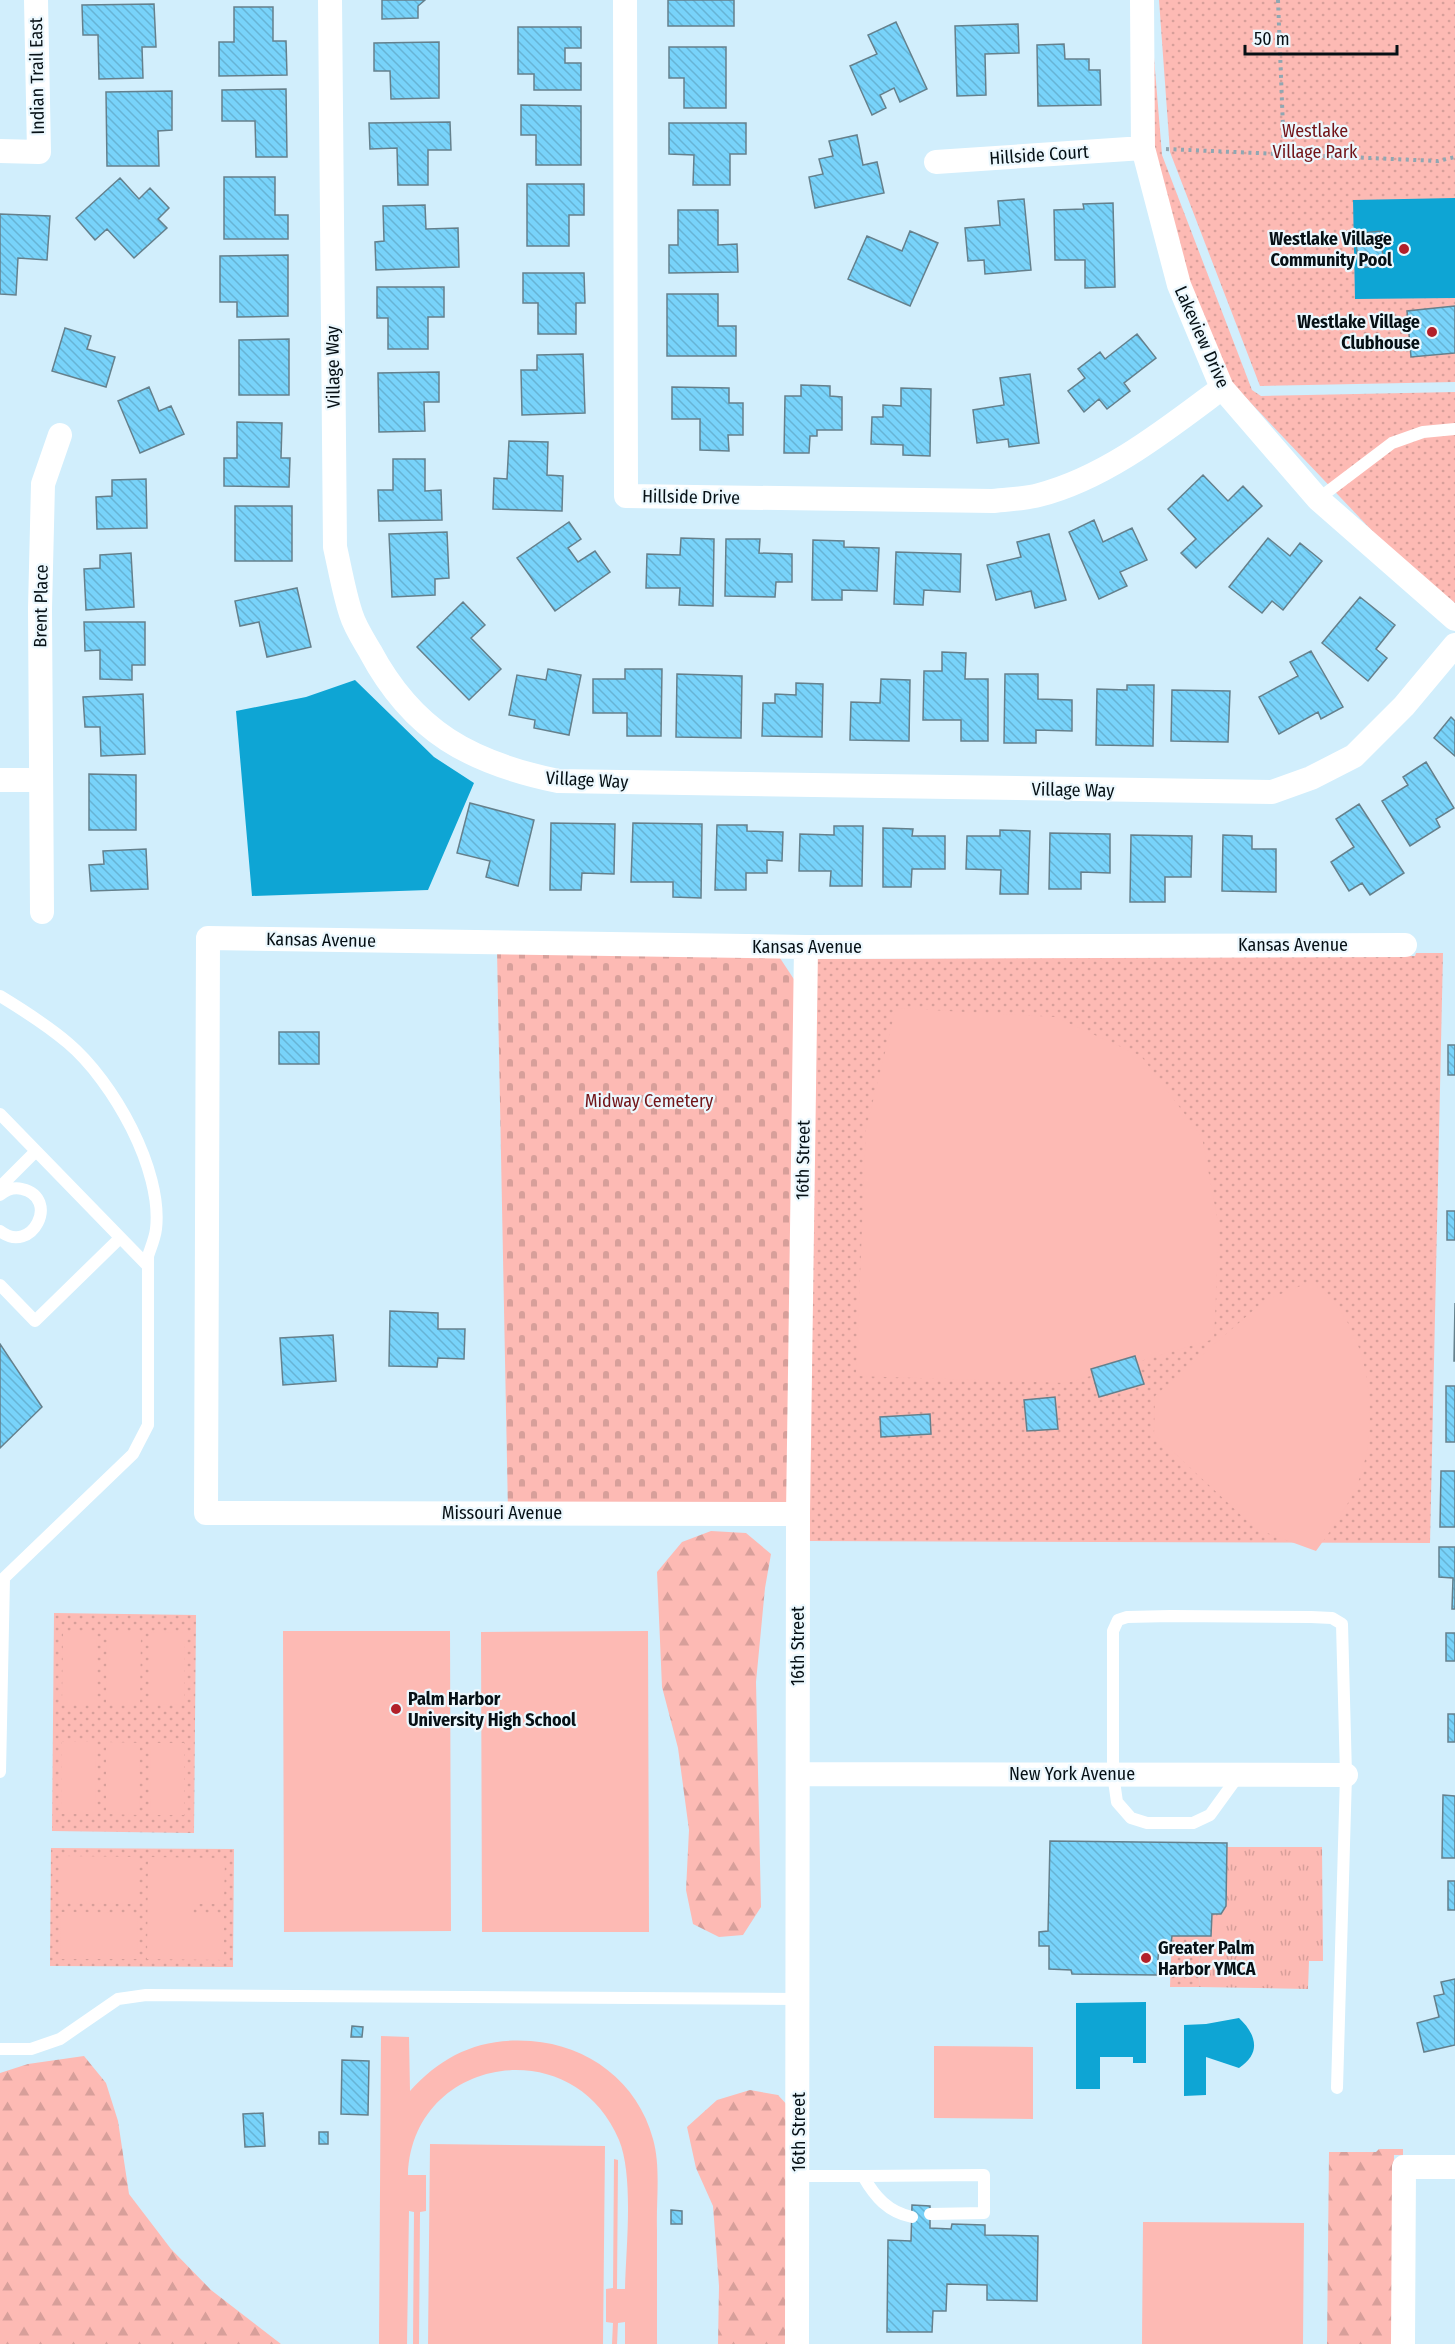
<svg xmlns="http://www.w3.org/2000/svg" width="1455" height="2344" viewBox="0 0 1455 2344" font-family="'Fira Sans Condensed',sans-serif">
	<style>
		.grass { fill: url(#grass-tufts) }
		.forest { fill: url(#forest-firs) }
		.cemetery { fill: url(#cemetery-stones) }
		.park { fill: url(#park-dots) }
		.garden { fill: #fdbab4 }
		.water { fill: #0ea5d4 }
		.building { fill: url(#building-back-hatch); stroke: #65808c; stroke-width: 1.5 }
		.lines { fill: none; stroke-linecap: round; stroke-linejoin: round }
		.path { stroke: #90a7b2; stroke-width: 4; stroke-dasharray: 3 4.5; stroke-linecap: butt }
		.lane { stroke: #fff; stroke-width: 12 }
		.street { stroke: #fff; stroke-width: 24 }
		.poi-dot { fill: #b2202a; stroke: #ecf8fe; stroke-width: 2 }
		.labels { text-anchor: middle; stroke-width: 4.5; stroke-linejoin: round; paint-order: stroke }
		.street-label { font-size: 18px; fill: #061015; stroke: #ecf8fe }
		.park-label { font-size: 18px; fill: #711418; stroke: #ecf8fe }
		.poi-label { font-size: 18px; font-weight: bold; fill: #061015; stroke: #ecf8fe; text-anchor: end }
	</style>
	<defs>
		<pattern id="grass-tufts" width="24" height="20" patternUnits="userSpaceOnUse" patternTransform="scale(1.5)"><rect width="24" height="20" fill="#fdbab4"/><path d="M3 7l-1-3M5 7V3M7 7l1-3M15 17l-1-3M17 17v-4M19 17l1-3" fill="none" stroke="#d79f9a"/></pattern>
		<pattern id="forest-firs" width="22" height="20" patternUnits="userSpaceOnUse" patternTransform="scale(1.5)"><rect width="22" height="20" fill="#fdbab4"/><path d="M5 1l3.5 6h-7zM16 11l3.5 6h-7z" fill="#d79f9a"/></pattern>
		<pattern id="cemetery-stones" width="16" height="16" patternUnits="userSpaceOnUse" patternTransform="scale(1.5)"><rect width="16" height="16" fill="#fdbab4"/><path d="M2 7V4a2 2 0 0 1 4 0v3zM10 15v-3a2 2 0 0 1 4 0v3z" fill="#d79f9a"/></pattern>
		<pattern id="park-dots" width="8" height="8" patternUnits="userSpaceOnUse" patternTransform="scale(1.5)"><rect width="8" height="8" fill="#fdbab4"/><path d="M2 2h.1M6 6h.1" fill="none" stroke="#d79f9a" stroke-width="1.8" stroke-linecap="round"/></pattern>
		<pattern id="building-back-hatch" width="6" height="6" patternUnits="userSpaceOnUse" patternTransform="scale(1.5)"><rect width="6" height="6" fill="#78d3fa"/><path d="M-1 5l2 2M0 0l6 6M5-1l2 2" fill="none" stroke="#66b4d5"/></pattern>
	</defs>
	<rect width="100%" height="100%" fill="#d1eefc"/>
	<path class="grass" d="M1227 1847H1322L1323 1961H1309L1308 1989 1199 1987 1200 1936H1211L1212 1914H1221Z"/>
	<path class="forest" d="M711 1531 746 1533 771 1554 765 1588 756 1682 761 1907 743 1935 719 1937 693 1924 686 1890 689 1830 678 1748 662 1687 657 1572 682 1542Z
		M84 2056 106 2083 118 2121 129 2194 171 2249 211 2290 281 2344H0V2073L28 2064Z
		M750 2090 778 2095 789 2107 788 2344H718L719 2286 713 2206 696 2168 687 2127 717 2100Z
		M1379 2149H1403V2155H1394L1393 2344H1327L1329 2152H1376Z"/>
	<path class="cemetery" d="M497 950 778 955 799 987 791 1513H508Z"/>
	<path class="park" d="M1159 0H1455V382L1260 386 1170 152Z
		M1153 45 1162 155 1252 390 1261 396 1455 392V604L1378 537 1230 381 1188 281 1154 147Z
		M1416 953H1443L1430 1543 809 1541 816 959 1415 956Z
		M54 1613 196 1615 194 1833 52 1831Z
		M51 1848 234 1849 233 1967 50 1966Z
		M1172 1936H1200L1199 1987H1170Z"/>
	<path class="garden" d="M896 1008 1055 1017 1141 1056 1202 1137 1219 1228 1214 1339 1067 1383 856 1376 866 1129Z
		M1310 1282C1367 1318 1380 1407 1363 1468 1354 1499 1334 1526 1316 1551L1256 1529 1154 1434 1155 1396 1264 1301Z
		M283 1631H450L451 1931 284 1932Z
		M648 1631 649 1932H482L481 1632Z
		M63 1632H97L96 1704H62Z
		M107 1632H141L140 1704H106Z
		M151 1632 185 1633 184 1705 151 1704Z
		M62 1742H96L95 1814H61Z
		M106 1742 140 1743 139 1815 106 1814Z
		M151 1743H184V1815H150Z
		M61 1856 138 1857V1904L61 1903Z
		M148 1857 225 1858 224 1904H194L193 1913 224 1914V1960L147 1959Z
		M61 1912 138 1913 137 1959H60Z
		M381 2036 409 2037 410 2091C442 2055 481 2037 531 2041 588 2045 638 2082 653 2139 661 2167 656 2201 657 2230 657 2268 657 2306 657 2344H625V2322L618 2323 617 2344H612L613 2323 606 2322V2289L613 2288 614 2159 618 2160 617 2289H625C626 2247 634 2177 619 2140 573 2030 412 2056 408 2175H426V2211L420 2212 419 2344H413L414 2212 409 2211 407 2344H379Z
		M934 2046 1033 2047V2119L934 2118Z
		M430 2144 605 2146 603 2344H428Z
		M1143 2222 1304 2223 1303 2344H1142Z"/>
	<path class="water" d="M1455 198V298L1355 299 1353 200Z
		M355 680 434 757 474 783 428 890 252 896 236 711 306 697Z
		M1146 2002V2063H1133V2057H1100V2089H1076V2003Z
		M1239 2018C1256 2034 1262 2053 1239 2068L1206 2057V2095L1184 2096V2025L1206 2024Z"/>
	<path class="building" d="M382 0H425L418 6V18L382 19Z
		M668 0H734V26H668Z
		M154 4 156 47H142L143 78 99 79 98 35H83L82 5Z
		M234 7H273V41H286L287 75 219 76V42H234Z
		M896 22 927 89 900 102 894 88 880 95 886 108 872 115 850 66 877 54 868 35Z
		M1018 24 1019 53 985 54 986 95 957 96 955 26Z
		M518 27H581V48H565V63H581V90H534V74H518Z
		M439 42V98L391 99 390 71H374V43Z
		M1064 44 1065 59H1089V70H1100L1101 105 1038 106 1037 45Z
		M669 47H726V108H684V78H669Z
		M286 89 287 157H256L255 121H222V90Z
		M172 91V130L158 131 159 166H107L106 92Z
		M521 105 581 106V165H536V135H521Z
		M450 122 451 150H428V185H398L397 148 370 149 369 123Z
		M669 123H746V154H730V185H693L694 155 669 154Z
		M857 135 863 165 877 162 884 193 815 208 809 177 823 174 819 159 833 156 829 141Z
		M224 177H275V215H288V239H224Z
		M120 178 139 199 150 188 169 208 158 219 167 228 134 258 107 229 95 240 76 218Z
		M527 184H584V215H569V246H527Z
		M1024 199 1031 270 985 274 984 260 968 261 965 228 1000 225 998 201Z
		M1113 203 1115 287 1085 288V260H1055L1054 210 1084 209 1083 204Z
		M425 205 426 229 458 228 459 267 376 270 375 242 384 241 383 206Z
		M678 210H718V245L737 244 738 272 669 273V245H678Z
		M0 214 50 216 47 260 18 258 16 295 0 294Z
		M910 231 938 243 910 306 848 279 867 236 902 251Z
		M1380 231 1384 265 1359 268 1355 234Z
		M288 255V316L237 317V302H220V256Z
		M523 273H584L585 303H576V334H538V303H523Z
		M377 287H444V317H428V349H388V318H377Z
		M667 294H718V326H736V356H667Z
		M1455 306V353L1411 357 1407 311Z
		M65 328 91 336 87 349 115 357 106 387 52 371Z
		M1137 334 1156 358 1124 383 1130 391 1107 409 1099 399 1084 412 1068 391 1085 378 1078 369 1100 352 1105 359Z
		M289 339V395H239V340Z
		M583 354 585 413 522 415 521 370H537V355Z
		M439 372V402H424L425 431 379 432 378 373Z
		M1030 374 1039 443 1009 447 1008 439 977 443 973 410 1004 405 1000 378Z
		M801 385 830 386V396L842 397V430H817V436H810L809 453H784L785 396H801Z
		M149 387 159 411 171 406 184 434 140 453 118 401Z
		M672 387 729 388V403H743V435H728L729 451 700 450V419H672Z
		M901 388 931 389 930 456 903 455V445L871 444 872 417H883V405L901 406Z
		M237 422 282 423 281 458H290L289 487 224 486V458H237Z
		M509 441 548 442 547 475 563 476 562 511 493 509 494 478 507 479Z
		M393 459H425V491L441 490 442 520 379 521 378 490H393Z
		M1203 475 1228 501 1243 486 1262 506 1196 568 1181 553 1196 539 1168 509Z
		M146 479 147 528 97 529 96 497 112 496V480Z
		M235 506H292V561H235Z
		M1094 520 1103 542 1132 528 1147 560 1120 572 1127 586 1099 599 1069 532Z
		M569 522 581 539 568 548 578 562 595 551 610 572 555 611 517 558Z
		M447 532 449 578 435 579V595L392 597 389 534Z
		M1049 534 1066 600 1035 608 1031 591 996 600 987 565 1021 557 1017 542Z
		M681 538 714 539 713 606 679 605 680 588H646L647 554 680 555Z
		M1268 538 1290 556 1300 543 1322 561 1283 610 1272 601 1262 613 1229 587Z
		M726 539H760L759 553 792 554V582H776L775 597 725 596Z
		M813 540 844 541V547L879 548 877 591 842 590V600H812Z
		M896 552 961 554 960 592 924 590 923 605 894 604Z
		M131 553 134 607 86 610 84 569 100 568V555Z
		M297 588 311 647 267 657 259 622 240 626 235 601Z
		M1360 597 1395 625 1376 649 1387 658 1368 681 1322 643Z
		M463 602 485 625 471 638 501 669 469 700 417 647Z
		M84 622H145V665H132V680L100 679V650L85 651Z
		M1311 651 1343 707 1321 719 1318 712 1279 734 1259 697 1298 676 1290 662Z
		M942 652 966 653 965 679H988V741H961V720H923L924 671H942Z
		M548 669 581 675 569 735 534 728 535 720 509 715 517 675 546 680Z
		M625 669H662L661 736H627V713H593V679H625Z
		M677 674 742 676 741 738 676 737Z
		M1005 674H1038V699L1072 700V731L1036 730V743H1004Z
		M881 679 910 680 909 741 850 740 851 702 880 703Z
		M796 683 823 684 822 737 762 736 763 703H775V694L796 695Z
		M1127 685H1154L1153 746 1096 745 1097 689 1127 690Z
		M1172 690 1230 691 1228 742 1171 741Z
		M143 694 145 754 101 756 100 727H85L83 697Z
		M1451 717 1455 721V756L1434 738Z
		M1426 762 1454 808 1436 819 1440 827 1410 846 1382 801 1408 785 1403 777Z
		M89 774 136 775V830H89Z
		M470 803 534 820 518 886 486 877 490 861 457 853Z
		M1359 804 1404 873 1370 895 1362 883 1349 891 1331 862 1354 847 1336 819Z
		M551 823 615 824 614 874 582 873 581 890H550Z
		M633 823 702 824 701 898 673 897V882H631Z
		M717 825H747V831L783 832 782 861 767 860V873H746V890H715Z
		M834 826H863L862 886H830L831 871H799L800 834 834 835Z
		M883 828 913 829 912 836H945V869H912L911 887H883Z
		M1000 830 1030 831 1028 894H1000L1001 870 966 869 967 836H1000Z
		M1050 833 1110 834V873L1081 872V889H1049Z
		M1131 835 1192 836 1191 877H1165V902H1130Z
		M1223 835 1252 836V849H1276V892L1222 891Z
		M146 849 148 889 91 891 89 865 104 864 103 851Z
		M279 1032H319V1064H279Z
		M1448 1045H1455V1075H1448Z
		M1447 1211H1455V1240H1447Z
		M1455 1303V1361H1454Z
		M390 1311 438 1313V1329H465L464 1359 438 1358 437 1367 389 1366Z
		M333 1335 336 1381 283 1385 280 1338Z
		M0 1344 42 1407 0 1448Z
		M1135 1356 1144 1384 1099 1397 1091 1369Z
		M1446 1386H1455V1442H1446Z
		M1055 1397 1058 1429 1027 1431 1024 1400Z
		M930 1414 931 1434 881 1437 880 1417Z
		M1441 1471H1455V1527H1440Z
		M1439 1547H1455V1609H1452L1453 1578 1439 1577Z
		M1446 1633H1455V1661H1446Z
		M1448 1714H1455V1742H1448Z
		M1443 1795 1455 1796V1858H1442Z
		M1050 1841 1227 1843 1226 1906 1221 1914H1212L1211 1936H1172L1171 1944H1159L1157 1975 1072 1974 1071 1970 1049 1969V1946H1039V1932L1048 1931Z
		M1448 1881H1455V1910H1448Z
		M1455 1979V2045L1424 2052 1417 2023 1439 2017 1434 1996 1444 1994 1441 1982Z
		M352 2026 363 2027 362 2037H351Z
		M342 2060 369 2061 368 2115 341 2114Z
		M263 2113 265 2146 245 2147 243 2114Z
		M319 2132H328V2144H319Z
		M912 2205 930 2206V2228L951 2229 952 2224 985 2225V2235L1038 2236 1037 2301 987 2300V2285L947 2284 946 2311H933L932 2332H887L888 2240 911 2241Z
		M671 2210 682 2211V2224H671Z"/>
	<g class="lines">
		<path class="path" d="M1278 0 1284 153
			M1166 149 1438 161 1455 157"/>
		<path class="lane" d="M1318 499 1392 443 1423 432 1455 429
			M0 996C23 1010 48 1026 68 1043 113 1081 163 1170 156 1229 155 1238 151 1247 148 1256V1425L133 1454 4 1578 0 1772
			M0 1114 148 1266
			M0 1187 36 1151
			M0 1195C6 1190 14 1187 22 1189 61 1198 32 1256 0 1231
			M0 1285 35 1321 120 1238
			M1239 1775 1210 1815 1193 1823H1147L1131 1818 1117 1802 1113 1774V1631L1118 1620 1127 1617 1171 1616 1311 1617 1332 1618 1342 1624 1346 1775 1337 2088
			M0 2049H31L60 2039 118 1999 146 1995 799 1999
			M799 2176H863
			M912 2217C888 2212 875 2197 863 2176L984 2175V2213L930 2214"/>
		<path class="street" d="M330 0 335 547C340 569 344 593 351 614 355 627 363 639 370 651 413 732 471 763 558 781L1272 792 1311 778 1354 756 1404 706 1455 645
			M625 0 626 496 993 501C1008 499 1024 499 1039 495 1106 478 1167 429 1222 388
			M1142 0 1143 148 1179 285 1222 388 1318 499 1455 619
			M0 151 39 152 36 0
			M936 162 1143 148
			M0 780H40
			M42 912 40 609 43 484 60 435
			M798 1514 206 1513 208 938 806 947 1405 945
			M799 1774 1346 1775
			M797 2344 798 1514 806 947
			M1403 2344 1404 2167H1455"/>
	</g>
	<g class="poi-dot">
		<circle cx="1404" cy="249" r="6"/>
		<circle cx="1432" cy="332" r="6"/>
		<circle cx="396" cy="1709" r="6"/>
		<circle cx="1146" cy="1958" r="6"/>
	</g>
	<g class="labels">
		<g class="street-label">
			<text transform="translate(37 76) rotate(-91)" y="6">Indian Trail East</text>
			<text transform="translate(1039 155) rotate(-4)" y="6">Hillside Court</text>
			<text transform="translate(1202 337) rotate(66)" y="6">Lakeview Drive</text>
			<text transform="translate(333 367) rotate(-91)" y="6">Village Way</text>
			<text transform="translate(691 497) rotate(1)" y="6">Hillside Drive</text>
			<text transform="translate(41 606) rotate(-89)" y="6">Brent Place</text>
			<text transform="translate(587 780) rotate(3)" y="6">Village Way</text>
			<text transform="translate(1073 790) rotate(1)" y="6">Village Way</text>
			<text transform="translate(321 940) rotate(1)" y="6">Kansas Avenue</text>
			<text x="1293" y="951">Kansas Avenue</text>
			<text x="807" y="953">Kansas Avenue</text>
			<text transform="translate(803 1160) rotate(-89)" y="6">16th Street</text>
			<text x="502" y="1519">Missouri Avenue</text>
			<text transform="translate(798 1646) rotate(-90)" y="6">16th Street</text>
			<text x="1072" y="1780">New York Avenue</text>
			<text transform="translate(799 2132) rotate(-90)" y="6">16th Street</text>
		</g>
		<g class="park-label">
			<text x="1315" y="137">Westlake<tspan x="1315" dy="21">Village Park</tspan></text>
			<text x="649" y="1107">Midway Cemetery</text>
		</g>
		<g class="poi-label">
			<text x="1392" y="245">Westlake Village<tspan x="1392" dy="21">Community Pool</tspan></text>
			<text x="1420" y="328">Westlake Village<tspan x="1420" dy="21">Clubhouse</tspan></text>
			<text x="408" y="1705" text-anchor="start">Palm Harbor<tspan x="408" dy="21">University High School</tspan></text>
			<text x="1158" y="1954" text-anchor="start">Greater Palm<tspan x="1158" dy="21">Harbor YMCA</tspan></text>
		</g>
	</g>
	<path d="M1245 45v9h152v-9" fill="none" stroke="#061015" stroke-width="3"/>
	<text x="1254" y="45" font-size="18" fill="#061015" stroke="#ecf8fe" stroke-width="4.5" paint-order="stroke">50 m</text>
</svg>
